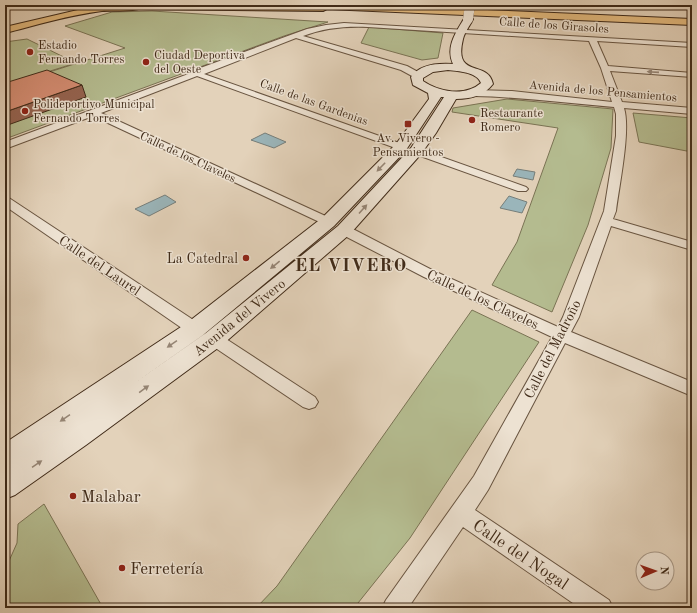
<svg xmlns="http://www.w3.org/2000/svg" width="697" height="613" viewBox="0 0 697 613" font-family="'Old Standard TT',serif">
	<style>
		.green { fill: #b4bb8f; stroke: #7a7354 }
		.water { fill: #9ab5ba; stroke: #767e7a }
		.lines { fill: none; stroke-linecap: round; stroke-linejoin: round }
		.minor-casing { stroke: #695541; stroke-width: 2 }
		.secondary-casing { stroke: #402b19; stroke-width: 2 }
		.primary-casing { stroke: #402b19; stroke-width: 2 }
		.motorway-casing { stroke: #402b19; stroke-width: 2 }
		.minor { fill: #ede2d2; fill-rule: evenodd }
		.secondary { fill: #ede2d2; fill-rule: evenodd }
		.primary { fill: #e2b97d; fill-rule: evenodd }
		.motorway { fill: #e2b97d; fill-rule: evenodd }
		.secondary-bridge-casing { stroke: #402b19; stroke-width: 10; stroke-linecap: butt }
		.secondary-bridge { stroke: #ede2d2; stroke-width: 10 }
		.shaded-wall { fill: #956350; stroke: #402b19 }
		.building { fill: #d58d73; stroke: #402b19 }
		.oneway { fill: #968676 }
		.poi-dot { fill: #8f2418; stroke: #ede2d2; stroke-width: 1.5 }
		.labels { text-anchor: middle; stroke-width: 3; stroke-linejoin: round; paint-order: stroke }
		.far-street-label { font-size: 12px; fill: #402b19; stroke: #ede2d2 }
		.far-poi-label { font-size: 12px; fill: #402b19; stroke: #ede2d2; text-anchor: start }
		.poi-label { font-size: 14px; fill: #402b19; stroke: #ede2d2; text-anchor: end }
		.street-label { font-size: 14px; fill: #402b19; stroke: #ede2d2 }
		.near-poi-label { font-size: 17px; fill: #402b19; stroke: #ede2d2; text-anchor: start }
		.near-street-label { font-size: 17px; fill: #402b19; stroke: #ede2d2 }
		.district-label { font-size: 18px; font-weight: bold; letter-spacing: 1px; fill: #402b19; stroke: #ede2d2 }
	</style>
	<rect width="100%" height="100%" fill="#e3d2ba"/>
	<filter id="stains"><feTurbulence type="fractalNoise" baseFrequency=".005" numOctaves="4"/><feColorMatrix values="0 0 0 0 .2 0 0 0 0 .09 0 0 0 0 .02 0 0 0 .5 -.17"/></filter>
	<radialGradient id="worn" r=".72"><stop offset=".6" stop-color="#630" stop-opacity="0"/><stop offset="1" stop-color="#630" stop-opacity=".3"/></radialGradient>
	<path class="green" d="M152 11 328 22 284 36 5 139V86L125 48 65 26 112 12Z
		M369 27 443 33 438 58 422 60 361 43Z
		M27 39 76 63 5 85V42Z
		M507 99 613 109 611 148 588 225 552 312 492 285 517 242 558 128 452 112 453 108Z
		M633 113 692 118V152L639 142Z
		M472 310 539 342 410 538 354 608H256L277 586Z
		M44 504 103 608H5V570L17 543 18 524Z"/>
	<path class="water" d="M265 133 286 142 274 148 251 140Z
		M517 169 535 172 533 180 513 176Z
		M165 195 176 202 149 216 135 209Z
		M509 196 527 202 522 213 500 208Z"/>
	<g class="lines">
		<g class="minor-casing">
			<path id="minor" d="M344 23 692 43V47L597 41 608 66 692 73V77L610 71 622 102 692 108V114L624 108C631 130 619 186 616 211L613 219 692 242V250L611 226 579 317 571 332 692 382V396L565 343 488 490 475 510 609 600 613 608H580L463 527 408 608H382L386 600 474 476 552 337 424 277 339 233 338 230 339 227H349L434 271 558 327 563 317 604 211 616 136V114L614 107C567 103 521 97 474 96L470 93 474 90 512 91 612 102 601 68 589 41 368 27C345 26 324 28 303 36L407 66 418 72 421 77 420 79H414L412 76 401 70 296 38 204 74 405 145 406 147 401 150 197 76 101 113 332 219 334 222 332 225 328 226 93 116 5 149V142L191 73 192 71 307 29 326 25Z
				M416 148 526 187 528 189 526 191H518L412 153 411 151Z
				M5 197 9 198 201 325 203 329 201 333 195 335 189 333 5 206Z
				M214 333 220 335 315 397 318 402 315 407 309 409 303 407 208 343 206 339 208 335Z"/>
		</g>
		<g class="secondary-casing">
			<path id="secondary" d="M468 16 473 19C470 26 465 31 463 39 453 80 488 59 493 84 484 96 470 99 456 99L436 133 421 154 350 234 222 345 86 445 15 495 5 499V443L187 323 322 218 396 144 429 99 428 93 413 85 411 77C420 64 438 63 453 64 446 49 454 35 462 22 464 19 464 17 468 16ZM448 70C458 71 477 72 481 83 465 97 439 92 423 81V78L433 72ZM441 97H444L411 148 338 226 206 333 113 398 203 335 334 226 406 150Z"/>
		</g>
		<g class="primary-casing">
			<path id="primary" d="M83 5H147C139 13 112 10 102 11 69 15 37 25 5 33V27L82 9 81 7Z"/>
		</g>
		<g class="motorway-casing">
			<path id="motorway" d="M134 5H372L692 19V25L327 9 323 11 138 9 135 8Z"/>
		</g>
		<use href="#minor" class="minor"/>
		<use href="#secondary" class="secondary"/>
		<use href="#primary" class="primary"/>
		<use href="#motorway" class="motorway"/>
		<g class="secondary-bridge-casing">
			<path id="secondary-bridge" d="M468 19 470 5"/>
		</g>
		<use href="#secondary-bridge" class="secondary-bridge"/>
	</g>
	<path class="shaded-wall" d="M82 85 86 97 5 126V112Z"/>
	<path class="building" d="M47 70 82 85 5 112V83Z"/>
	<defs><path id="oneway-solid" d="M-6-.8H1V-3.2L6.5 0L1 3.2V.8H-6Z"/></defs>
	<g class="oneway">
		<use href="#oneway-solid" transform="translate(653 72) rotate(-176)"/>
		<use href="#oneway-solid" transform="translate(381 167) rotate(134)"/>
		<use href="#oneway-solid" transform="translate(363 209) rotate(-48)"/>
		<use href="#oneway-solid" transform="translate(275 265) rotate(141)"/>
		<use href="#oneway-solid" transform="translate(172 344) rotate(146)"/>
		<use href="#oneway-solid" transform="translate(144 389) rotate(-36)"/>
		<use href="#oneway-solid" transform="translate(65 418) rotate(146)"/>
		<use href="#oneway-solid" transform="translate(37 464) rotate(-34)"/>
	</g>
	<g class="poi-dot">
		<circle cx="30" cy="52" r="4"/>
		<circle cx="146" cy="62" r="4"/>
		<circle cx="25" cy="111" r="4"/>
		<circle cx="472" cy="120" r="4"/>
		<rect x="404" y="120" width="8" height="8" rx="2"/>
		<circle cx="246" cy="258" r="4"/>
		<circle cx="73" cy="496" r="4"/>
		<circle cx="122" cy="568" r="4"/>
	</g>
	<g class="labels">
		<g class="far-street-label">
			<text transform="translate(554 25) rotate(4)" y="4">Calle de los Girasoles</text>
			<text transform="translate(603 91) rotate(5)" y="4">Avenida de los Pensamientos</text>
			<text transform="translate(314 102) rotate(20)" y="4">Calle de las Gardenias</text>
			<text transform="translate(188 157) rotate(25)" y="4">Calle de los Claveles</text>
		</g>
		<g class="far-poi-label">
			<text x="38" y="49">Estadio<tspan x="38" dy="14">Fernando Torres</tspan></text>
			<text x="154" y="59">Ciudad Deportiva<tspan x="154" dy="14">del Oeste</tspan></text>
			<text x="33" y="108">Polideportivo Municipal<tspan x="33" dy="14">Fernando Torres</tspan></text>
			<text x="480" y="117">Restaurante<tspan x="480" dy="14">Romero</tspan></text>
			<text x="408" y="142" text-anchor="middle">Av. Vivero -<tspan x="408" dy="14">Pensamientos</tspan></text>
		</g>
		<g class="poi-label">
			<text x="238" y="263">La Catedral</text>
		</g>
		<g class="street-label">
			<text transform="translate(100 265) rotate(34)" y="5">Calle del Laurel</text>
			<text transform="translate(483 299) rotate(25)" y="5">Calle de los Claveles</text>
			<text transform="translate(239 317) rotate(-39)" y="5">Avenida del Vivero</text>
			<text transform="translate(552 349) rotate(-63)" y="5">Calle del Madroño</text>
		</g>
		<g class="near-poi-label">
			<text x="81" y="502">Malabar</text>
			<text x="130" y="574">Ferretería</text>
		</g>
		<g class="near-street-label">
			<text transform="translate(521 554) rotate(34)" y="6">Calle del Nogal</text>
		</g>
		<g class="district-label">
			<text x="351" y="271">EL VIVERO</text>
		</g>
	</g>
	<rect width="697" height="613" fill="none" stroke="#e3d2ba" stroke-width="20"/>
	<rect x="6" y="6" width="685" height="601" fill="none" stroke="#402b19" stroke-width="2"/>
	<rect x="10" y="10" width="677" height="593" fill="none" stroke="#402b19"/>
	<g transform="translate(655 571) rotate(88)"><circle r="19" fill="#ede2d2" stroke="#a89988"/>
	<path d="M0-3L7 15L0 10L-7 15Z" fill="#8f2418"/>
	<text y="-6" font-size="11" font-weight="bold" text-anchor="middle" fill="#402b19">N</text>
	</g>
	<rect width="100%" height="100%" filter="url(#stains)"/>
	<rect width="100%" height="100%" fill="url(#worn)"/>
</svg>
